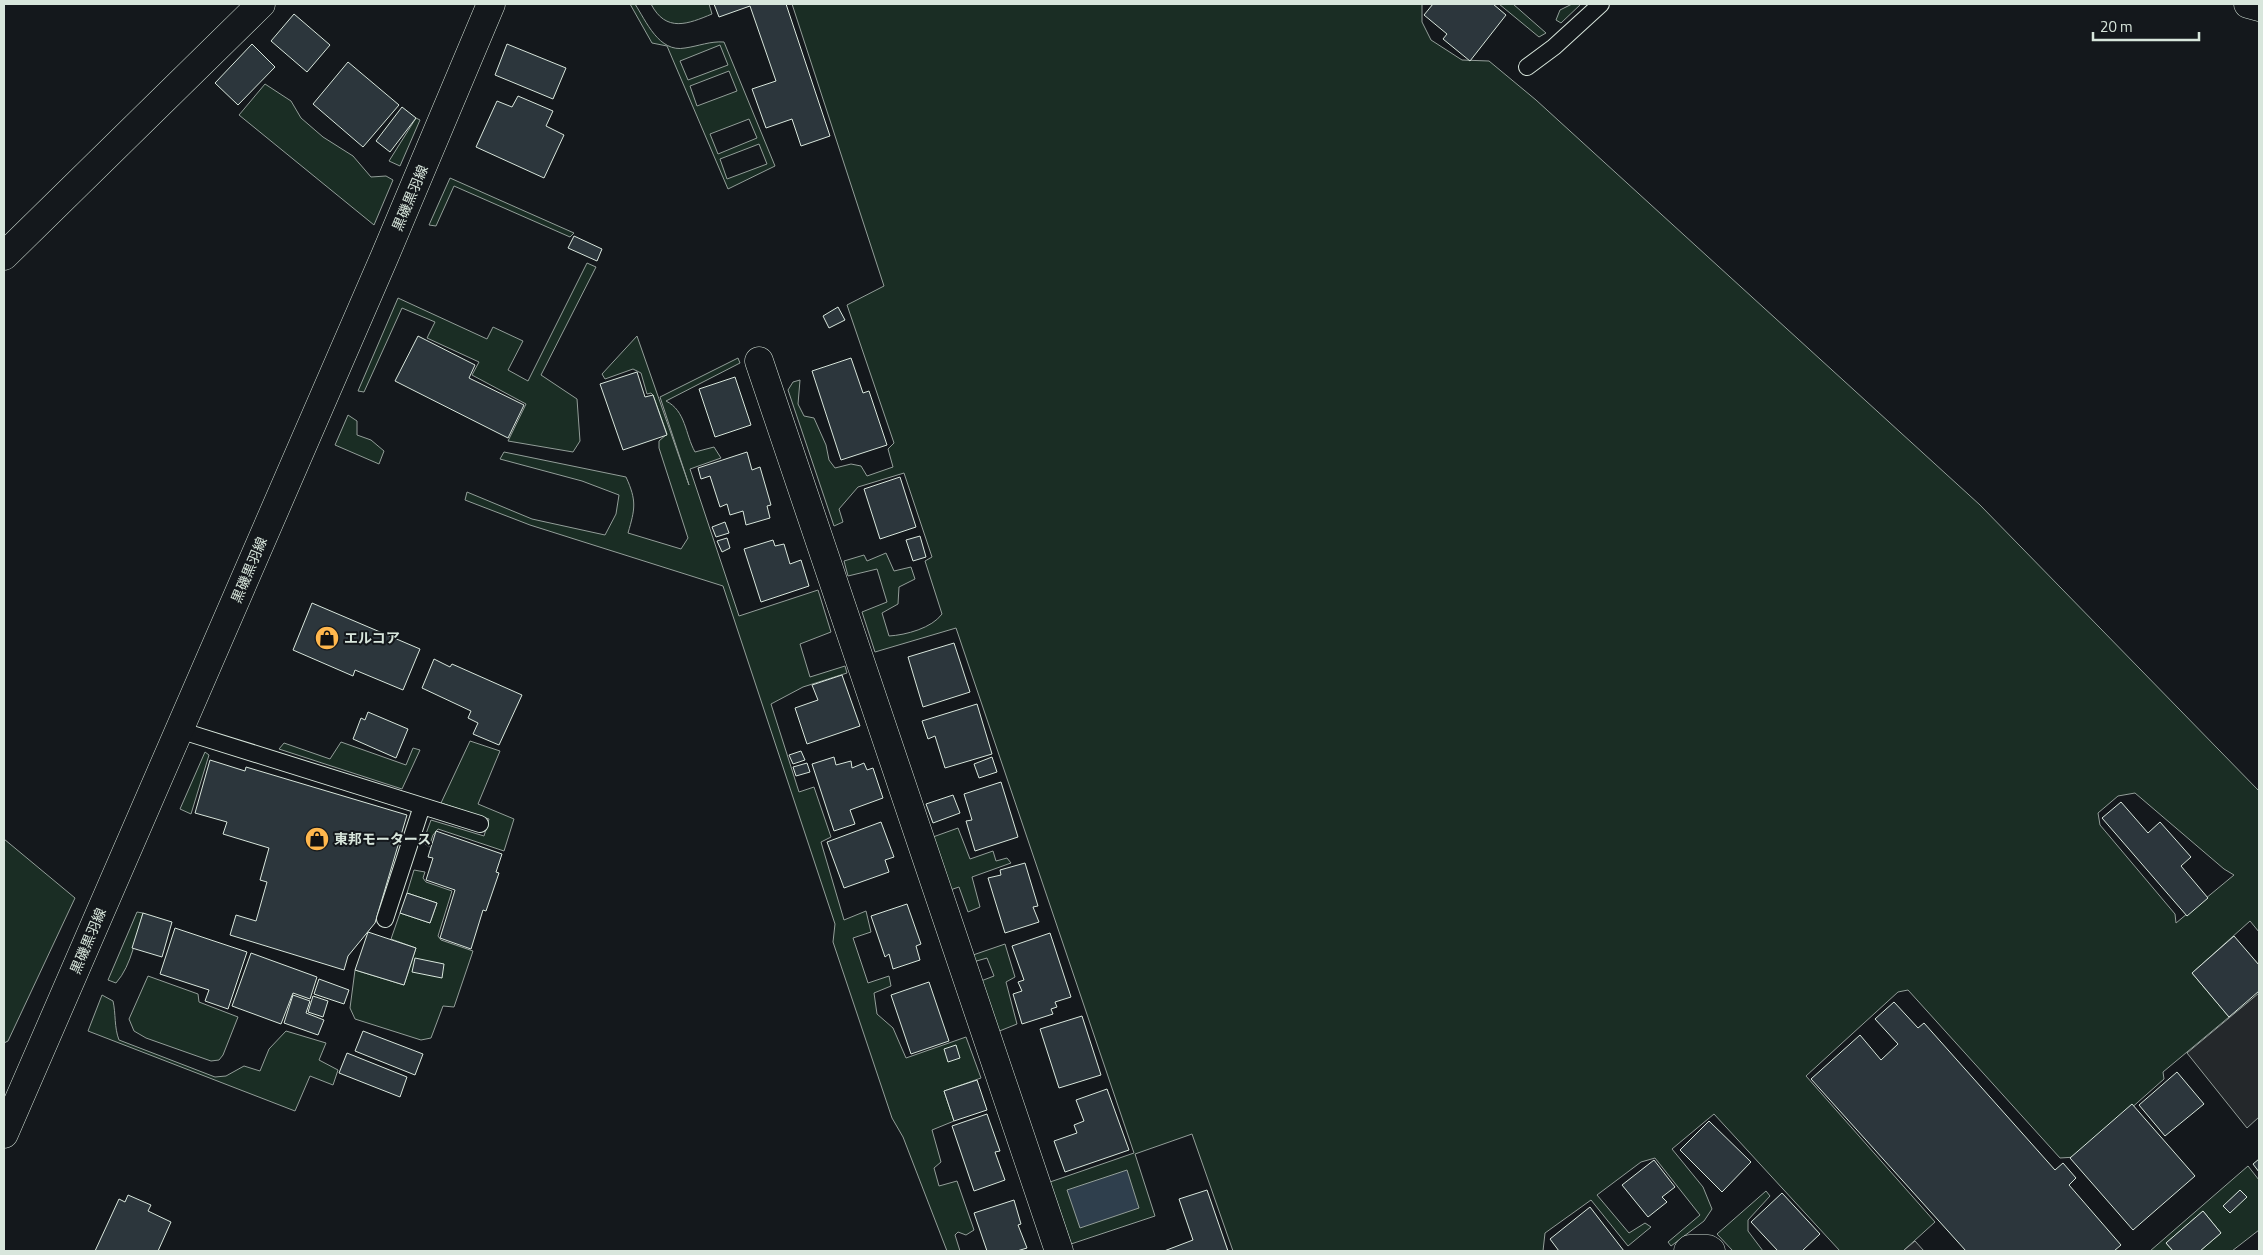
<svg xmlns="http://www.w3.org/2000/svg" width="2263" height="1255" viewBox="0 0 2263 1255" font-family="'Titillium Web','Noto Sans JP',sans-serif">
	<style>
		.green { fill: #1a2d24; stroke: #939e99; fill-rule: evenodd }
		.parking { fill: #24282b; stroke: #939e99 }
		.water { fill: #2f3f4d; stroke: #939e99 }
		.building { fill: #2c363c; stroke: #d8e6dc }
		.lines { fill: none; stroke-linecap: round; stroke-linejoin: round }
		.lane-casing { stroke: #d8e6dc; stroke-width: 18 }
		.street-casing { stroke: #d8e6dc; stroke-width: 29 }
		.primary-casing { stroke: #d8e6dc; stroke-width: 29 }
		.lane { stroke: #14181c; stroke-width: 16 }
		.street { stroke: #14181c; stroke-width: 28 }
		.primary { stroke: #14181c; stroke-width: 28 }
		.labels { text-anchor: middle; stroke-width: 4; stroke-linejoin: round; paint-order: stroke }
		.street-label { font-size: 14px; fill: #d8e6dc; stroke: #14181c }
		.poi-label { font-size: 14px; font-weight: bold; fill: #d8e6dc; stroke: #14181c; text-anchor: start }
	</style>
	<rect width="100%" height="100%" fill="#14181c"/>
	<path class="green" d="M630 4H635C646 21 659 53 685 48 699 46 710 41 724 42L775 166 728 189 667 46 652 43ZM720 45 728 65 688 80 680 61ZM729 71 737 91 697 106 690 86ZM749 119 757 138 718 154 710 134ZM759 144 767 164 727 179 720 159Z
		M651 4H709L712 14C688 24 666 33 651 4Z
		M792 4H1422V22L1431 40 1462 60 1489 61 1536 100 1980 505 2259 791V932L2250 921 2192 973 2229 1017 2163 1072 2164 1079 2076 1157 2060 1158 1908 990 1898 992 1806 1076 1935 1222 1903 1251H1840L1714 1114 1672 1149 1703 1187 1712 1209 1704 1221 1671 1246 1668 1242 1700 1215 1655 1158 1641 1162 1597 1195 1629 1233 1645 1223 1651 1227 1628 1246 1591 1200 1545 1233 1543 1251H1233L1192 1134 1135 1154 1155 1216 1071 1244 1050 1182 1134 1153 956 628 875 652 862 612 887 602 877 569 848 576 844 561 864 555 867 561 886 553 894 571 911 567 915 579 899 587 898 604 882 613 889 636C906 635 932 628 942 614L925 561 932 557 904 473 858 487 839 509 843 522 834 526 788 390 793 382 800 380 798 404 804 416 814 418 826 445 829 460 835 468 851 464 861 466 867 476 893 467 888 449 894 443 847 305 884 286ZM2135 793 2224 869 2234 875 2176 923 2175 914 2100 825 2098 813 2118 796Z
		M1499 4H1513L1546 33 1539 37Z
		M1572 4H1581L1561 23 1556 20 1560 10Z
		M265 84 291 101 301 118 323 137 353 156 371 177 386 176 393 180 374 225 239 115Z
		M416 118 420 120 400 166 389 161Z
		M450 178 574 233 570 237 454 186 436 226 429 225Z
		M587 263 596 267 541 375 577 399 580 441 573 452 508 441 526 404 472 375 479 362 427 338 435 322 402 308 364 392 358 391 398 298 487 339 493 327 523 341 508 370 528 381Z
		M637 336 689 485 660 397 738 358 740 363 666 401C686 411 685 434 695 452L714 447 721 458 690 469 739 616 818 590 831 632 800 644 810 677 845 666 847 673 803 687 771 704 799 792 814 787 831 837 821 842 844 920 866 911 871 932 853 938 868 983 889 976 891 986 874 993 877 1014 893 1028 906 1058 966 1037 981 1078 944 1091 954 1121 932 1130 941 1162 934 1168 939 1186 957 1181 974 1230 966 1235 958 1232 955 1235 960 1251H947L903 1137 892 1118 833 942 835 924 723 586 530 525 465 500 467 492 532 519 605 535 616 514 619 495 582 481 500 459 504 452 626 477C637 501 635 509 628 533L681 549 688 538 659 448V441L667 434 653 395 651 393 647 394 641 373 633 369 605 379 602 374Z
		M348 415 357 421V435L371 440 384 451 379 464 335 445Z
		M470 741 500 751 478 804 514 819 504 851 438 829 433 835 429 847 423 842 431 820 484 836 489 819 441 803Z
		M341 742 406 765 413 748 420 750 402 789 279 749 284 743 330 759Z
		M205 752 209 755 191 814 180 809Z
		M958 828 970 859 993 851 996 861 1007 858 1011 863 972 877 980 907 968 912 959 887 950 890 933 837Z
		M4 839 75 898 8 1041 4 1043Z
		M414 870 425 872 423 878 426 882 452 891 438 936 441 940 473 951 454 1007 443 1006 431 1038 421 1040 355 1019 350 1008 355 970 404 985 416 948 391 939 400 913 430 923 437 903 407 893Z
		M137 912 143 913C136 936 132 965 116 983L108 980Z
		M1005 944 1015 977 1006 982 1017 1024 997 1032 981 981 994 976 987 958 973 962V955Z
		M148 976 198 994 199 1002 238 1017 223 1055 219 1060 211 1061 146 1038 134 1031 129 1019Z
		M102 995 113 1001C116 1014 114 1027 119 1040L215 1077 226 1076 244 1066 260 1071 269 1049 286 1031 326 1043 319 1060 338 1070 333 1085 310 1076 295 1111 88 1031Z
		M2248 1166 2259 1180V1230L2232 1251H2200L2221 1233 2203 1211 2166 1243 2173 1251H2150ZM2240 1190 2247 1197 2224 1206Z
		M1766 1191 1770 1196 1748 1220V1231L1763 1251H1733L1717 1234Z"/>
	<path class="parking" d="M2259 993V1117L2247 1128 2187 1053Z
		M1915 1241 1924 1251H1903Z"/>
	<path class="water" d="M1127 1170 1139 1208 1080 1228 1067 1190Z"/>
	<path class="building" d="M714 4H786L830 136 801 146 792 119 766 128 752 89 776 81 750 6 719 17Z
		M1433 4H1493L1506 15 1470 61 1443 39 1447 34 1424 15Z
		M294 14 330 45 307 72 271 41Z
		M252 44 275 67 238 105 215 83Z
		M507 44 566 68 553 99 495 75Z
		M348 62 399 105 363 147 313 104Z
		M518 96 553 111 546 126 564 135 544 178 476 147 497 101 512 107Z
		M402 107 416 118 390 152 376 141Z
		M574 236 602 249 597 261 568 248Z
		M838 307 845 320 829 328 823 316Z
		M418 336 475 365 469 378 524 405 508 438 395 381Z
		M851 358 863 393 869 391 887 445 841 460 812 371Z
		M637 372 645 397 653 395 667 435 623 450 600 384Z
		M735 377 751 425 715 437 699 389Z
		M747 452 752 470 760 467 771 505 767 506 770 518 746 525 743 511 730 515 727 504 720 507 710 476 701 479 698 468Z
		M900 477 916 527 880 539 864 489Z
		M725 522 729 533 716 537 712 527Z
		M920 536 926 557 913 561 906 540Z
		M727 538 730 548 722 552 717 541Z
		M773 540 775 546 784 544 790 564 801 560 809 586 761 602 744 549Z
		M312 603 420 649 403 690 355 670 353 676 293 650Z
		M954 643 970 692 923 707 908 657Z
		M434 659 450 667 452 664 522 695 499 745 473 734 478 723 468 718 471 711 422 688Z
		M842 675 860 726 807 744 795 708 818 700 812 685Z
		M977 704 992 754 945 768 935 736 928 739 922 721Z
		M368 712 408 729 396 758 353 739 361 718 365 720Z
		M801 751 805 760 793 764 789 755Z
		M834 757 836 765 851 761 852 768 864 763 867 770 873 768 883 798 850 810 855 824 834 831 812 764Z
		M992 757 997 772 979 778 974 764Z
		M210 760 245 771 246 767 407 815 375 923 348 956 344 970 230 935 236 915 256 921 267 882 260 880 269 848 223 834 227 822 195 813Z
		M807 763 810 772 796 776 793 767Z
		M1001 782 1018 837 975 851 966 821 972 820 964 794Z
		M953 795 960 813 933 823 926 804Z
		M2121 802 2148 833 2160 822 2191 857 2181 866 2208 898 2187 916 2102 818Z
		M881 822 894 857 885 860 889 872 844 888 827 842Z
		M436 831 502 854 496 872 499 873 486 911 483 910 471 949 440 938 455 890 426 880 433 858 428 857Z
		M1025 863 1038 906 1033 907 1039 922 1005 933 988 878 1001 875 1000 870Z
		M407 893 437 903 430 923 400 913Z
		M907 904 921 944 916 946 920 960 893 969 889 954 885 957 871 916Z
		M143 913 172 922 162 957 132 948Z
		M175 928 247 952 228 1009 205 1001 209 990 160 974Z
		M368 932 416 948 404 985 355 970Z
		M1050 933 1071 997 1055 1002 1057 1007 1051 1009 1053 1014 1022 1024 1013 994 1022 991 1018 982 1024 980 1012 946Z
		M2234 936 2259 965V991L2229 1017 2192 973Z
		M251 953 317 977 310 999 293 993 281 1024 232 1006Z
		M415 958 444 964 442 978 412 972Z
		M319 979 349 990 344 1004 314 994Z
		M929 982 949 1041 911 1054 891 995Z
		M293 995 310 1001 306 1013 324 1020 318 1035 284 1023Z
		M313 996 328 1001 323 1017 308 1012Z
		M1894 1002 1918 1028 1924 1023 2055 1170 2063 1163 2076 1178 2069 1185 2121 1245 2114 1251H1966L1811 1079 1860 1035 1881 1060 1898 1044 1875 1019Z
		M1082 1016 1101 1075 1059 1088 1040 1029Z
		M363 1031 423 1054 415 1075 355 1051Z
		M956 1045 960 1058 948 1062 944 1049Z
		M347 1053 407 1077 400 1097 339 1073Z
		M2177 1072 2204 1104 2165 1136 2139 1105Z
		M977 1080 987 1110 954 1121 944 1091Z
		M1107 1089 1129 1150 1065 1172 1054 1141 1077 1133 1074 1125 1084 1121 1076 1100Z
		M2132 1104 2195 1176 2133 1230 2070 1158Z
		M987 1114 1000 1151 995 1152 1005 1180 974 1191 952 1126Z
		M1709 1121 1751 1162 1722 1192 1680 1150Z
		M2259 1159V1172L2253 1164Z
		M1654 1160 1675 1187 1662 1197 1667 1202 1648 1217 1622 1185Z
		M1207 1190 1228 1251H1164L1193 1240 1179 1199Z
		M2240 1190 2247 1197 2230 1213 2223 1206Z
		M1782 1193 1820 1234 1802 1251H1778L1751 1222Z
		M128 1195 151 1205 148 1211 171 1222 158 1251H95L119 1199 125 1202Z
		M1014 1200 1021 1224 1018 1225 1027 1248 1017 1251H987L974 1213Z
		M1590 1207 1624 1251H1559L1550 1239Z
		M2203 1211 2221 1233 2200 1251H2173L2166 1243Z"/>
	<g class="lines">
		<g class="lane-casing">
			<path id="lane" d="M1527 67 1554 47 1601 4
				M179 730 480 824
				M385 919 422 806"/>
		</g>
		<g class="street-casing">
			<path id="street" d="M2248 4 2259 7
				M4 256 261 4
				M759 361 1059 1251
				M1688 1251 1690 1249H1708L1711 1251"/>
		</g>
		<g class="primary-casing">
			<path id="primary" d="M4 1134 384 258 491 4"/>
		</g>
		<use href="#lane" class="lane"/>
		<use href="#street" class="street"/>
		<use href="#primary" class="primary"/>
	</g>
	<defs>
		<g id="shop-disc" transform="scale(1.25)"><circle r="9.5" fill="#ffb74d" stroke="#14181c"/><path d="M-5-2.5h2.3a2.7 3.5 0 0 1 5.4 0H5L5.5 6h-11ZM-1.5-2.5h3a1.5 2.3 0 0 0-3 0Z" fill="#111"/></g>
	</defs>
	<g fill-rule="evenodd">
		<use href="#shop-disc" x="327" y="638"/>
		<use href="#shop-disc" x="317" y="839"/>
	</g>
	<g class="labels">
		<g class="street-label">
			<text transform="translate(410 198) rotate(-67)" y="5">黒磯黒羽線</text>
			<text transform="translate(249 570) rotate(-67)" y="5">黒磯黒羽線</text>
			<text transform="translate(88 941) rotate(-67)" y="5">黒磯黒羽線</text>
		</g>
		<g class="poi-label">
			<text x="344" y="643">エルコア</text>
			<text x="334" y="844">東邦モータース</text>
		</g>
	</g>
	<rect width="2263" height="1255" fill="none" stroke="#d8e6dc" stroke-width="10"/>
	<path d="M2093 32v8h106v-8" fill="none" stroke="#d8e6dc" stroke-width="2.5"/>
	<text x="2100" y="32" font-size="15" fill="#d8e6dc" stroke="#14181c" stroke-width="4" paint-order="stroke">20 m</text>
</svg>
